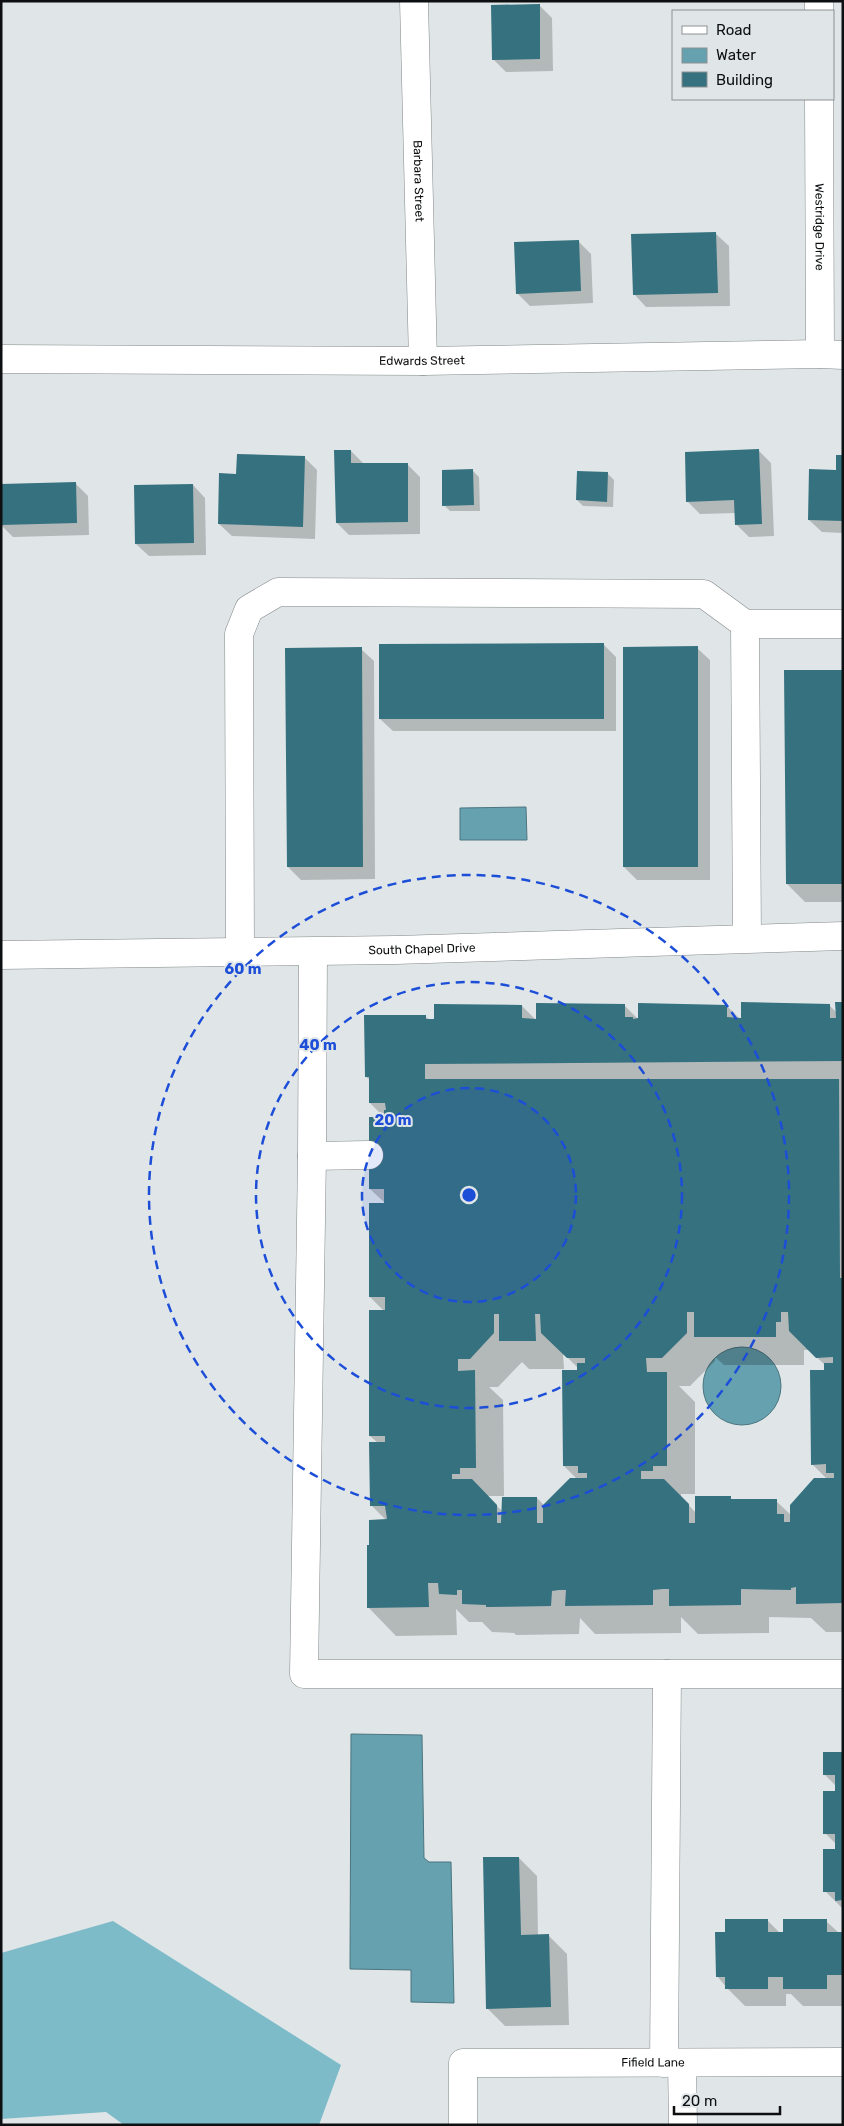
<svg xmlns="http://www.w3.org/2000/svg" width="844" height="2126" viewBox="0 0 844 2126" font-family="Rubik,sans-serif">
	<style>
		.forest { fill: #7ebbc9 }
		.water { fill: #65a1af; stroke: #4b757f }
		.shadow { fill: #0003; fill-rule: evenodd }
		.building { fill: #35717e; fill-rule: evenodd }
		.lines { fill: none; stroke-linecap: round; stroke-linejoin: round }
		.minor-casing { stroke: #828788; stroke-width: 29 }
		.minor { stroke: #fff; stroke-width: 28 }
		.ring { fill: none; stroke: #1d4ed8; stroke-width: 2.5; stroke-dasharray: 9 6 }
		.labels { text-anchor: middle; stroke-width: 4; stroke-linejoin: round; paint-order: stroke }
		.street-label { font-size: 12px; fill: #0d0f10; stroke: #e0e6e8 }
		.centre { fill: #1d4ed8; stroke: #e0e6e8; stroke-width: 2.5 }
		.ring-label { font-size: 15px; text-anchor: middle; font-weight: bold; fill: #1d4ed8; stroke: #e0e6e8; stroke-width: 4; stroke-linejoin: round; paint-order: stroke }
	</style>
	<rect width="100%" height="100%" fill="#e0e6e8"/>
	<path class="forest" d="M113 1921 341 2065 319 2125H124L106 2112 1 2119V1953Z"/>
	<path class="water" d="M526 807 527 840H460V808Z
		M703 1386a39 39 0 1 1 78 0a39 39 0 1 1-78 0Z
		M351 1734 422 1735 424 1858 429 1862H451L454 2003 411 2002V1970L350 1969Z"/>
	<path class="shadow" d="M539 5 552 18 553 71 506 72 493 59Z
		M716 234 729 246 730 306 646 307 634 294Z
		M578 241 591 254 593 303 530 306 517 293Z
		M758 450 771 463 774 536 749 537 736 524 735 513 700 514 688 502Z
		M351 451 364 464H407L420 477V534L349 535 337 523Z
		M843 456V533L822 532 809 520 837 471Z
		M304 457 317 470 315 539 232 536 219 524 238 475Z
		M473 471 479 477 480 511H450L444 505Z
		M608 474 614 480 613 507 583 506 577 500Z
		M75 483 88 496 89 535 13 537 1 525V485Z
		M193 485 205 498 206 555 149 556 136 544Z
		M604 645 616 657V731H393L380 719Z
		M697 648 710 660V880H637L624 867Z
		M361 649 374 661 375 879 301 880 288 867Z
		M843 672V902H805L787 884Z
		M843 1003V1632H826L811 1618 769 1617V1633L698 1634 681 1617V1633L595 1634 580 1618 579 1634 516 1635 514 1633 492 1632 482 1622H469L456 1609 457 1635 396 1636 368 1607 370 1546 387 1521 372 1506 378 1443 370 1436 384 1311 370 1297 386 1204 370 1189 385 1118 370 1103V1080L366 1077 426 1017 430 1020 522 1006 537 1021 624 1005 640 1021 727 1006 742 1021 829 1005 837 1013ZM804 1350H809L826 1366 812 1464 828 1480 791 1515 776 1501H733L730 1498 696 1513 681 1497V1494H695V1402L679 1386H690L715 1361V1357L724 1365H804ZM563 1353 578 1368 564 1466 578 1480 544 1505 537 1498 503 1512 487 1496H504L503 1400 489 1387H498L522 1362 529 1369H564Z
		M843 1753V1909L825 1891 836 1850V1844L825 1833 836 1786 824 1774Z
		M519 1858 537 1876 538 1936H549L567 1954 569 2025 505 2026 487 2008Z
		M768 1921 780 1933 826 1921 839 1933H843V2006H803L791 1994H786V2006H745L727 1988 717 1976 726 1934Z"/>
	<path class="building" d="M540 4V59L492 60 491 5Z
		M716 232 718 293 633 295 631 234Z
		M579 240 581 291 516 294 514 242Z
		M759 449 762 524 735 525 734 500 686 502 685 452Z
		M334 450H351V463H408V522L336 523Z
		M237 454 305 456 303 527 218 524 219 473 236 474Z
		M836 455H843V521L808 520 809 469 836 470Z
		M473 469 474 505 442 506V470Z
		M577 471 608 472 607 502 576 500Z
		M76 482 77 523 1 525V484Z
		M193 484 194 543 135 544 134 485Z
		M604 643V719H379V644Z
		M698 646V867H623V647Z
		M362 647 363 867H287L285 648Z
		M784 670H843V884H786Z
		M741 1002 830 1004V1018H836L835 1002H843V1061L425 1064V1079H839L840 1278H843V1603L796 1604V1587L791 1588V1590L741 1589V1605L669 1606V1589H663L653 1590V1605L565 1606 566 1590H559L552 1591 551 1606 486 1607V1605L462 1604V1590H457V1595L439 1594 438 1583H428L429 1607 367 1608V1545H369V1520L387 1519 385 1506H370L369 1442H385V1436H369V1310H385V1297H369V1203H384V1189H369V1117H384V1110H386L385 1103H369V1077H365L364 1015H426V1019H434V1004L522 1005V1018L536 1019V1003L625 1004V1017H633V1019L638 1018V1003L727 1005V1017L741 1018ZM687 1312H694V1337H776V1322H781V1312H788L789 1331 816 1358 833 1357V1363H824V1370H810L811 1465 826 1464V1473H834V1478H814L790 1505V1522H784V1514H777V1499H731V1496H695V1523H689V1504L664 1479H641V1471H653V1466H667V1372H647L646 1358H662L687 1333ZM494 1314H499V1341H536L535 1314H540L541 1333 567 1358H585V1363H577V1370H562L563 1466H578V1473H587V1478H570L543 1505V1523H537V1497H502L501 1523H497V1505L472 1479H452V1474H460V1468H476L475 1370 458 1371V1359H470L494 1333Z
		M823 1752H843V1900L835 1901V1892H823V1849H835V1834H823V1791H835V1775H823Z
		M483 1857H519L521 1935 549 1934 551 2007 486 2009Z
		M725 1919H768V1932H783V1919H827V1932H843V1975H827V1989H783V1977H768V1989H725V1977H716L715 1932H725Z"/>
	<g class="lines">
		<g class="minor-casing">
			<g id="minor">
				<path id="s1" d="M414 1 423 361"/>
				<path d="M819 1V11"/>
				<path id="s2" d="M819 99 820 354"/>
				<path id="s3" d="M1 359 423 361 820 354 843 355"/>
				<path d="M745 624 747 938"/>
				<path d="M313 952 312 1156 304 1674H843"/>
				<path d="M240 953 239 634 249 609 278 592 704 594 745 624H843"/>
				<path id="s4" d="M1 955 396 950 843 936"/>
				<path d="M312 1156 369 1155"/>
				<path d="M664 2063 667 1674"/>
				<path d="M682 2063 683 2125"/>
				<path id="s5" d="M463 2125V2063L843 2062"/>
			</g>
		</g>
		<use href="#minor" class="minor"/>
	</g>
	<circle cx="469" cy="1195" r="107" fill="#1d4ed8" fill-opacity=".12"/>
	<g class="ring">
		<circle cx="469" cy="1195" r="107"/>
		<circle cx="469" cy="1195" r="213"/>
		<circle cx="469" cy="1195" r="320"/>
	</g>
	<g class="labels">
		<g class="street-label">
			<text dy="4" stroke="none"><textPath href="#s1" startOffset="180">Barbara Street</textPath></text>
			<text dy="4" stroke="none"><textPath href="#s2" startOffset="128">Westridge Drive</textPath></text>
			<text dy="4" stroke="none"><textPath href="#s3" startOffset="421">Edwards Street</textPath></text>
			<text dy="4" stroke="none"><textPath href="#s4" startOffset="421">South Chapel Drive</textPath></text>
			<text dy="4" stroke="none"><textPath href="#s5" startOffset="252">Fifield Lane</textPath></text>
		</g>
	</g>
	<circle cx="469" cy="1195" r="8" class="centre"/>
	<g class="ring-label">
		<text x="243" y="974">60 m</text>
		<text x="318" y="1050">40 m</text>
		<text x="393" y="1125">20 m</text>
	</g>
	<rect width="844" height="2126" fill="none" stroke="#0d0f10" stroke-width="5"/>
	<rect x="672" y="10" width="162" height="90" fill="#e0e6e8" stroke="#8c9092"/>
	<rect x="682" y="26" width="25" height="8" fill="#ffffff" stroke="#8c9092"/>
	<text x="716" y="35" font-size="15" fill="#0d0f10">Road</text>
	<rect x="682" y="48" width="25" height="15" fill="#65a1af" stroke="#8c9092"/>
	<text x="716" y="60" font-size="15" fill="#0d0f10">Water</text>
	<rect x="682" y="72" width="25" height="15" fill="#35717e" stroke="#8c9092"/>
	<text x="716" y="85" font-size="15" fill="#0d0f10">Building</text>
	<path d="M674 2106v8h106v-8" fill="none" stroke="#0d0f10" stroke-width="2.5"/>
	<text x="682" y="2106" font-size="15" fill="#0d0f10" stroke="#e0e6e8" stroke-width="4" paint-order="stroke">20 m</text>
</svg>
